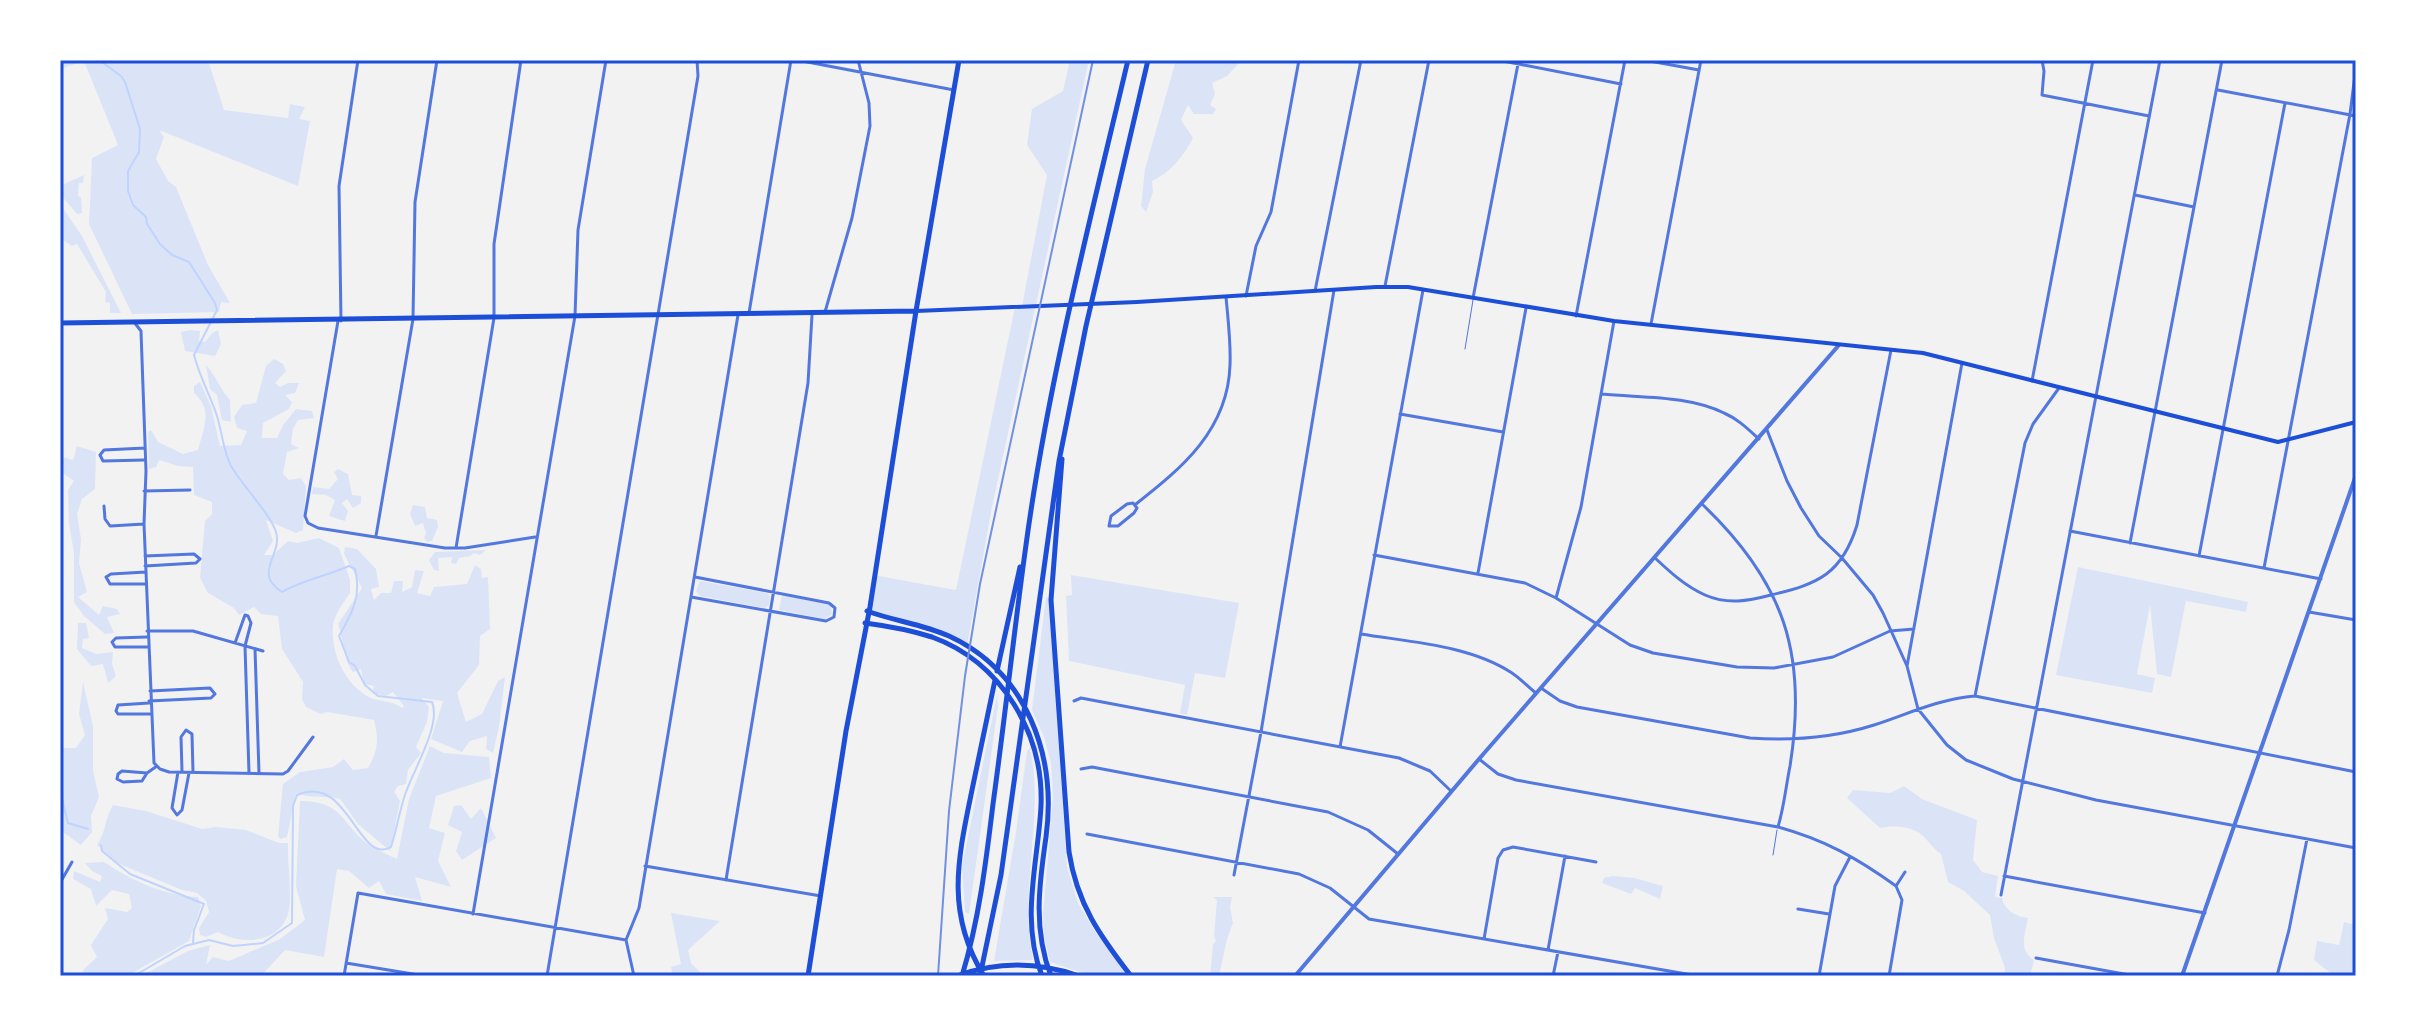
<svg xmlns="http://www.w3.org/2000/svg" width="2416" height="1036" viewBox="0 0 2416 1036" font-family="'Work Sans',sans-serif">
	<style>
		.green { fill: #dbe4f7 }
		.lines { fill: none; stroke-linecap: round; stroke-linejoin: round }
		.stream { stroke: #bfd3fe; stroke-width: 2 }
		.service { stroke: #5277de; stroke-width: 1 }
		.minor { stroke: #5277de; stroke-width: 3 }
		.tertiary { stroke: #5277de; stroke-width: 4 }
		.secondary { stroke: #1d4ed8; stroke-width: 4 }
		.primary { stroke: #1d4ed8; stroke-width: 5 }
		.motorway { stroke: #1d4ed8; stroke-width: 5 }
		.rail { stroke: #7290e2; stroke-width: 2 }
		.neatline { fill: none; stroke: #1d4ed8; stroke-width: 3 }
	</style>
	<rect width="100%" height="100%" fill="#f2f2f2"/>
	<path class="green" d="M60 60H208L224 110 288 118 290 104 305 107 299 119 310 121 298 186 159 130 164 137 156 159 168 181 176 187 208 265 230 303 221 302 219 312 132 314 89 224 92 158 118 145 84 61 60 69Z
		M1070 60H1089L992 507 967 646 950 637 867 611 873 575 956 590 1015 307 1022 306 1047 175 1027 145 1032 109 1063 91Z
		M1176 60H1239V63L1227 76 1212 83 1215 94 1210 105 1216 109 1213 114H1194L1188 105 1181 120 1193 138C1183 157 1171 172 1152 181L1153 192 1146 212 1141 206 1145 169Z
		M84 175 83 183H79L78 196 81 197 82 213 77 214 60 194V186Z
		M60 204 82 236 121 313H110V303L105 302 106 292 77 244 72 246 63 240 60 241Z
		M191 330 200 331 199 341 205 342 212 333 218 330 221 344 215 356 185 351 181 332Z
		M274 359 283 364 286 371 275 383 280 387 288 383H299L295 393 285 395 292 402 289 409 263 423 262 438H277L283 425 296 409 312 411 314 418 298 420 293 429 291 444 299 448 287 452 283 474 289 480 301 478 306 486 303 530 296 533 266 520 273 541 264 555H273L288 541 297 543 319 538 339 548 350 580V593C344 602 334 615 333 626 331 653 344 682 367 696 378 703 391 699 402 708L404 706 393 692 386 696 372 693 374 686 364 684 361 669 353 672C344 662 343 638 338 624L362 588 344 554 345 547 357 549 376 569 379 587 371 589 374 600 381 593H391L394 581H403L402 592 412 587 415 570 424 571 417 593 430 596 434 587 467 584 475 565 481 569 482 578 488 577 490 629 480 636 479 665 457 693 466 722 482 714 498 681 505 677 499 727 493 753 486 749 487 736 470 741 462 752 431 739 443 701 422 698 429 707 427 722 416 747 421 753 408 770 406 784 398 786 394 792 400 801 390 851 358 824 340 799C325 795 310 799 296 793L287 837 280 839 278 836 283 784 300 772 333 767 344 759 353 770 368 768C378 751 379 739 374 720L327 712 321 714 306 707 302 699 303 682 282 649 278 616 261 614 254 607 239 615 234 608 208 593 200 578 205 521 212 514V502L194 495 193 467 178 466 159 460 156 467 149 469 148 432 151 430 158 442 183 454 198 450C203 429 214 410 194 393V386L200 382 211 406 220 446 241 445 247 431 237 428 234 417 242 405 256 403 266 366Z
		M206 365C216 376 220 389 230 400L231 422 222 420 217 395 210 389Z
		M77 446 96 452 95 489 82 499 77 514 81 539 79 563 87 592 78 597 99 615 103 606 117 609 120 614 107 617 114 633 105 634 84 616 74 602V553L69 524 68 490 74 481 60 471 62 457 73 460Z
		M338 469 348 474 352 495 361 496V503L353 508 347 499 342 503 348 511 345 521 329 516 335 500 326 495 312 494 313 487 329 489 338 479 334 472Z
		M413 505 425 507 427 518 437 520 438 527 432 541 427 542 424 538 426 533 423 523 415 526 410 514Z
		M486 550 480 555 474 553 470 556 459 558 456 564 451 563 452 557 438 558 439 571 434 570 429 560 435 552Z
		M2078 567 2248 602 2246 612 2186 601 2171 677 2157 674 2150 605 2137 674 2155 678 2152 693 2056 675Z
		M1071 575 1239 603 1225 678 1195 673 1187 715 1180 713 1185 685 1069 661 1066 596 1072 595Z
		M700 581 767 593 770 596 769 605 764 608 700 596 696 591Z
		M782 595 828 604 831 606 832 614 825 619 779 610Z
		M1046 597 1049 598 1067 867 1078 903 1096 933 1129 976H1092L1050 962 1044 937 1043 913 1053 797 1051 763 1044 737 1032 710Z
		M78 623H86L89 638 83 639 82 648 96 654 113 652 112 664 116 676 108 683 103 664 91 666 77 649Z
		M83 682 93 726V771L99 797 91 816 92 832 81 845 60 830V748H76L85 735 79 714Z
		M997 695 998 706 969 914 965 912 962 866Z
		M430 746 444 753 489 757 491 778 436 796 429 828 445 833 438 861 451 887 415 877 422 901 386 894 379 881 369 888 349 871 337 869 324 957 285 950 261 976H141L188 951 210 945 206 965 213 957 229 961 280 939 305 920 296 886 300 801C344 801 341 824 368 844 377 850 388 855 397 859L409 799Z
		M1030 748C1045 819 1018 889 1033 960L994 961 1016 832 1027 751Z
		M1904 786 1922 799 1977 820 1973 860 1982 872 1998 876 1995 897 2002 898C2004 910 2017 917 2028 918 2025 935 2018 950 2034 960L2030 976H2004L2005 968 1994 938 1990 915 1964 891 1948 882 1941 854C1934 849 1932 846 1926 839 1915 826 1896 825 1880 828L1847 798 1853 790 1890 793Z
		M113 805 146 811 202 829 216 827 246 830 279 843H288C287 865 293 893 288 914 279 944 240 945 218 932L206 937 200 935 199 928 209 912 206 901 197 893 182 890 117 863 97 845C106 832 105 818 113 805Z
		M461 805 471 819 481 808 496 838 462 860 456 851 462 832 448 825 454 806Z
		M104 862C131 880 165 896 198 897L201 906 189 941 127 976H85L83 970 97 957 91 945 108 919 105 908 127 912 132 908 129 894 112 890 96 906 91 889 73 879 74 871 100 882 102 876 92 871 85 863Z
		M1613 876 1634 878 1663 886 1660 899 1635 888 1631 894 1602 883 1604 878Z
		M1213 897H1232L1230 907 1233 923 1227 939 1219 976H1210L1213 944 1216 941 1214 936 1217 900Z
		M671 913 720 921 688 950 691 963 704 976H673L671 967 681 964Z
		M2344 922 2356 925V976H2334L2314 960 2317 941 2339 945Z"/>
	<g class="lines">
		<path class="stream" d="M99 60 121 76 125 82 140 129 139 152 128 171V191L133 205 146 217 147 224 160 244 172 255 189 262 215 303 217 310 194 355C199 375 209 393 216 413 222 430 223 451 231 466 243 487 270 513 276 532 283 555 252 573 282 592 302 580 327 576 349 566L355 569C362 595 352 614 339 636L349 662 355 666 365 685 378 696 432 702C442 726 411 773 404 798 399 814 396 831 391 847 358 866 348 772 297 795L293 806 292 923 263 943 233 946 209 940 185 946 134 976
			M60 791 68 823 88 829
			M101 845 102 851 130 874 204 904 194 930 193 942"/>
		<path class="service" d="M1465 349 1473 300
			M1773 855 1777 830"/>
		<path class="minor" d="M797 60 954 90
			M1498 60 1621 84
			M1644 60 1699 70
			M2042 60 2044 71 2042 95 2149 116
			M2218 90 2356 116
			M2135 195 2194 207
			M1385 286 1429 60
			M1315 291 1361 60
			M1246 296 1256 246 1271 212 1299 60
			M1473 298 1518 64
			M825 312 852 218 870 126 869 103 858 60
			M749 313 791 60
			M1576 316 1625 60
			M338 321 305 516 308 523 318 528 445 548H465L535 537
			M341 321 339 186 358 60
			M134 322 141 331 146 471 144 524 154 763 160 769 169 772 283 774 288 771 313 737
			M1651 324 1701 60
			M2032 381 2093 60
			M1602 394C1641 398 1688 395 1724 413 1738 419 1748 429 1759 439
			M1400 414 1503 432
			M1767 430 1787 481 1801 508 1819 536 1842 558 1873 595 1883 613 1907 666 1918 709 1947 745 1966 760 2013 779 2096 800 2356 848
			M144 460 103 461 100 455 104 450 145 448
			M144 491 190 490
			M1133 503 1137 508 1134 513 1118 526H1109L1111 516 1127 504Z
			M1136 504C1182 468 1228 430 1230 365 1231 343 1228 319 1226 297
			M1702 504C1784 582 1808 654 1790 766 1786 786 1784 807 1778 827
			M104 506 105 519 110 526 144 524
			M2070 531 2321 579
			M376 536 413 319 415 202 437 60
			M2130 543 2222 60
			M456 548 494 318V244L521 60
			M1374 555 1525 583 1556 598 1630 645 1653 653 1737 667 1774 668 1833 657 1890 631 1914 629
			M145 556 194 554 200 559 196 563 145 566
			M2199 556 2285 103
			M1655 558C1670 572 1685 586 1705 595 1728 605 1748 601 1771 595 1818 584 1842 574 1857 525L1891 350
			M2264 568 2350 114 2356 67
			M1478 573 1526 308
			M145 584H110L106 577 111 574 146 572
			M691 597 826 621 834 617 835 608 829 603 695 577
			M1556 598 1581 507 1614 321
			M2309 612 2356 620
			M147 631H193L263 651
			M1361 634C1409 642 1470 645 1512 673 1521 679 1528 687 1536 693
			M235 643 245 615 248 616 251 623 245 646 249 773
			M147 647H115L112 642 116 638 147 637
			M255 649 259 773
			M1907 666 1962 363
			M1541 688 1560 701 1577 707 1750 738C1793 741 1833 738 1874 725 1908 714 1939 699 1975 696L2356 772
			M1975 696 2025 443 2033 424 2059 388
			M149 701 211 698 215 694 210 688 150 691
			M1074 701 1081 698 1399 758 1430 771 1451 791
			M149 703 118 705 116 711 118 714H150
			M1340 747 1423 290
			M1479 759 1498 774 1516 780 1778 827C1825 840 1857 858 1896 886
			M1081 769 1092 767 1328 812 1368 830 1398 854
			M182 771 181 737 186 730 192 734 193 772
			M178 772 172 808 177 815 182 810 189 773
			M147 773 122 771 118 774 117 779 123 782 142 781 147 773 157 766
			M1087 834 1299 874 1330 888 1369 919 1698 976
			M645 866 821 896
			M1234 875 1261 732 1334 290
			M2004 876 2205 913
			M726 880 808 383 812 315
			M60 883 72 862
			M2001 895 2160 60
			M1798 909 1829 914
			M473 914 575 316 578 230 606 60
			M1484 939 1498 858 1503 850 1513 847 1596 862
			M1548 950 1565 856
			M2036 958 2135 976
			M346 963 425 976
			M344 976 358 893 626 940
			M547 976 698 76 697 60
			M634 976 626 940 639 908 738 315
			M1553 976 1558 952
			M1819 976 1835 886 1850 857
			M1889 976 1902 900 1896 886 1905 872
			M2277 976 2289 930 2307 839"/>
		<path class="tertiary" d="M1295 976 1479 759 1839 345
			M2182 976 2356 475"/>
		<path class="secondary" d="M916 311 1137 302 1376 287H1408L1614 321 1923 353 2278 442 2356 422"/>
		<path class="primary" d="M60 323 916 311
			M808 976 846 731 870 607 916 311 959 60"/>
		<path class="motorway" d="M1062 459 1051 600 1069 852C1077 904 1100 936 1131 976
			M867 611C894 621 922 624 949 636 1027 672 1057 756 1046 837 1039 885 1033 930 1051 976
			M865 623C888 626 910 630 932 637 1001 662 1044 733 1041 806 1038 864 1020 919 1042 976
			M997 671 1020 567
			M957 976C998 961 1039 962 1079 976
			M962 976C979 920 986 862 993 804 1005 718 1014 631 1026 545 1048 382 1090 221 1128 60
			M980 976 1001 875 1059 461 1086 326 1148 60
			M984 976C945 913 958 858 972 790 980 753 987 717 995 680"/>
		<path class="rail" d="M938 976 949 811 965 676 980 584 1093 60"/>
	</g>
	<rect width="2416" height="1036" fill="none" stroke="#ffffff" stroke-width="124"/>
	<rect x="62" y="62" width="2292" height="912" class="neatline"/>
</svg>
